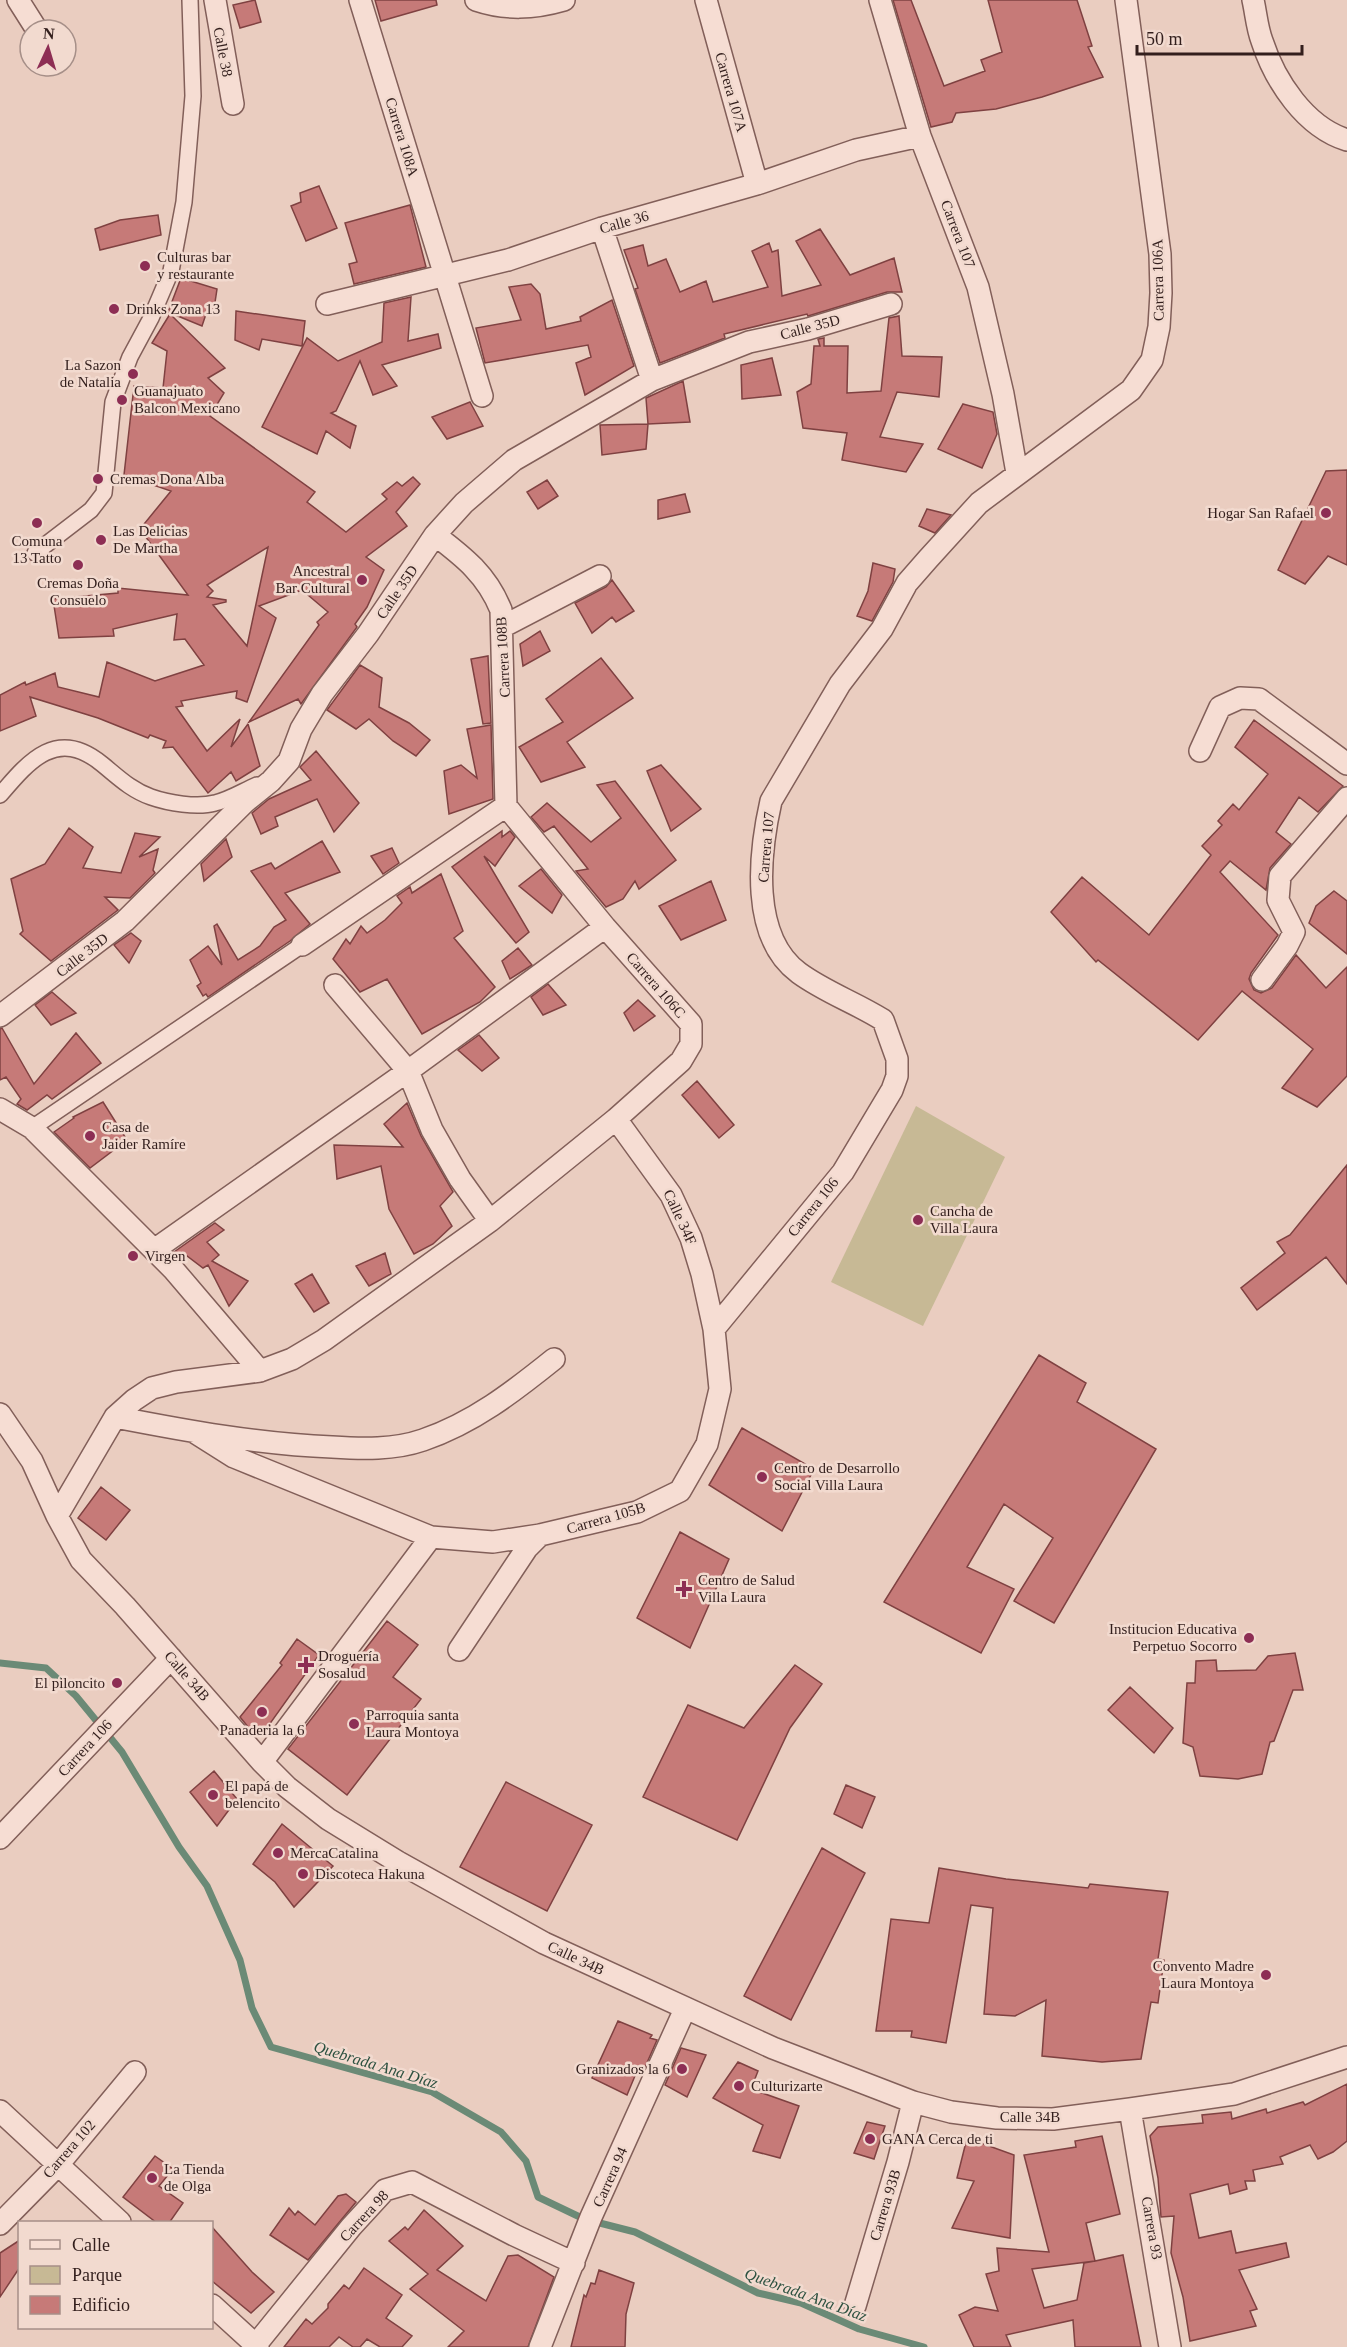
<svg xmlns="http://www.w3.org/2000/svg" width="1347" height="2347" viewBox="0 0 1347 2347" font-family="'Times New Roman',serif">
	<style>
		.green { fill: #c7b995 }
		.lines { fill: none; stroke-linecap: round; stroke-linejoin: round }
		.stream { stroke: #6b8a76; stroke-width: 7 }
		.building { fill: #c67a78; stroke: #7f4141; stroke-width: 1.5; fill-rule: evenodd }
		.pedestrian-casing { stroke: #825f59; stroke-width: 18 }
		.minor-casing { stroke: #825f59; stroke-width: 24 }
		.pedestrian { stroke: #f6ddd3; stroke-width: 15 }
		.minor { stroke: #f6ddd3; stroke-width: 21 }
		.poi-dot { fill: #8d2e54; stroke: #f2dacf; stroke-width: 2 }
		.labels { text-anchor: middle; stroke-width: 5; stroke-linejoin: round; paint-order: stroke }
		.street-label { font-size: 15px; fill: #331f1d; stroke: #f2dacf }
		.poi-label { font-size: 15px; fill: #331f1d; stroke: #f2dacf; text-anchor: start }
		.water-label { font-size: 16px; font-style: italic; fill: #2d5140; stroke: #f2dacf }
	</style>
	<rect width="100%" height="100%" fill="#eacdc0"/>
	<path class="green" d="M916 1106 1005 1157 923 1326 831 1282Z"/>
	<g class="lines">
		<path class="stream" d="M0 1663 46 1668 76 1696 122 1752 179 1847 207 1886 240 1960 252 2008 271 2047 432 2092 501 2132 526 2161 538 2197 584 2219 635 2232 758 2293 801 2303 859 2329 924 2347"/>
	</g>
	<path class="building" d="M255 0 261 22 240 28 233 5Z
		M375 0H436L437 5 381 21Z
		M893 0H911L944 86 985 71 981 60 1002 52 988 0H1077L1092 46 1088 47 1103 77 1042 97 996 109 956 113 952 122 931 127Z
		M319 186 337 228 306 241 291 206 301 202 300 193Z
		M410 205 426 267 354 284 349 264 357 262 345 223Z
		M158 215 161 235 100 250 95 229 120 220Z
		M820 229 850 275 894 258 902 292H887L808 316 807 314 724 334 725 338 660 363 635 289 638 288 624 250 643 245 648 266 666 259 680 292 706 281 713 302 768 287 752 251 769 243 772 252 778 250 782 296 821 285 796 241Z
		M181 278 217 289 214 309 208 308 202 326 168 312Z
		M531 284 540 294 546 329 581 321 580 317 612 300 634 366 585 395 576 363 591 357 588 345 485 363 476 328 521 320 509 287Z
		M411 297 408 341 438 334 441 348 382 365 397 386 373 395 360 361 336 411 331 413 356 426 350 448 326 431 317 454 262 427 307 338 338 361 382 342 384 303Z
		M236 311 305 321 302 346 262 339 259 350 235 340Z
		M170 314 225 368 208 378 224 393 210 416 315 492 307 502 346 532 387 499 382 494 397 482 402 486 413 477 420 484 396 512 407 526 366 557 384 570 367 607 355 624 357 627 301 704 298 699 249 722 319 625 317 622 328 612 302 590 259 606 276 618 247 702 236 698 237 691 181 701 183 706 176 707 207 751 240 719 231 747 248 724 260 766 236 781 231 772 208 793 173 747 163 748 166 741 150 735 148 738 98 718 30 697 36 716 0 731V695L25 682 26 685 55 673 58 687 99 697 107 662 155 681 204 665 185 639 174 640 177 614 113 629 114 636 59 638 53 599 118 593V588L188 595 140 529 171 491 124 475 134 386 163 388 167 351 152 343ZM268 547 256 604 247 646 213 605 226 602V600L207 597 213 591 207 585Z
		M899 316 902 356 942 357 939 397 897 392 880 437 923 444 906 472 842 460 847 433 803 428 797 392 811 384 814 346H820L818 339 824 338V346H848L847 393 881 391 889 318Z
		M772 358 781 395 742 399 741 365Z
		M683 381 690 422 648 424 646 398Z
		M470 402 483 426 447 439 432 417Z
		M963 404 993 412 997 434 982 468 938 449Z
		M648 424 646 449 602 455 600 425Z
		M1347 470V565L1328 556 1305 584 1278 570 1326 471Z
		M547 480 558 496 538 509 527 492Z
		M685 494 690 512 658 519V500Z
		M927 509 951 515 935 533 919 526Z
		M873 563 895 569 893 582 872 621 857 616 868 591Z
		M612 580 634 611 616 622 612 617 592 633 575 603 606 587Z
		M540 631 550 651 523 666 520 644Z
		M488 656 491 723 483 724 471 659Z
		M601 658 633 698 567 742 585 767 541 782 519 747 563 722 546 699Z
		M360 665 382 678 379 707 409 723 430 740 416 756 393 741 369 719 356 729 327 710Z
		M1254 720 1343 786 1318 812 1299 797 1276 832 1291 844 1270 868 1266 890 1230 861 1220 872 1278 935 1251 973 1249 979 1254 990 1261 993 1272 988 1296 955 1326 988 1347 967V1076L1317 1107 1282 1088 1313 1049 1242 991 1198 1040 1098 960 1096 962 1051 912 1082 877 1149 935 1211 855 1202 846 1222 825 1218 821 1233 804 1239 810 1268 774 1235 747Z
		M491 725 493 799 449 814 444 771 461 765 477 778 467 729Z
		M316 751 359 803 334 832 317 799 275 817 278 826 261 834 252 813 269 799 311 780 300 767Z
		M661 765 701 809 671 831 647 771Z
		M615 781 676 860 639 889 635 881 623 899 606 907 576 871 588 869 554 826 544 832 531 817 547 803 591 842 621 818 597 785Z
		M69 828 93 847 83 868 121 873 135 833 160 837 139 857 158 849 153 870 155 873 130 898 105 897 118 910 51 961 20 934 23 931 11 879 45 864Z
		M502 831V837L510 831 515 837 495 866 484 856 529 932 516 943 452 867Z
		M226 839 232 857 204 881 201 864Z
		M322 841 340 872 285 893 310 924 290 941 208 997 206 994 203 996 197 986 201 983 190 960 208 946 222 965 214 926 217 924 238 960 260 946 274 927 286 920 251 871 271 863 275 869Z
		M392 848 399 863 383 874 371 856Z
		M541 869 562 895 552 913 519 886Z
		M441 874 463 931 454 938 495 987 480 1002 422 1034 387 979 360 992 333 959 346 939 350 944 361 926 367 933 385 920 402 903 397 896 410 887 412 893Z
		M711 881 726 920 681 940 659 906Z
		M1334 891 1347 901V954L1309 923 1316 906Z
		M131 933 141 941 129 963 114 945Z
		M518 948 532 965 510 979 502 961Z
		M548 984 566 1005 543 1015 531 997Z
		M52 992 76 1013 51 1025 35 1005Z
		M638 1000 655 1016 634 1031 624 1013Z
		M2 1028 34 1084 76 1033 101 1063 52 1099 47 1095 27 1110 17 1104 21 1099 6 1077 0 1080V1029Z
		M479 1035 499 1058 482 1071 458 1050Z
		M697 1081 734 1125 719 1138 682 1095Z
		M103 1102 127 1140 90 1168 54 1132 74 1118 73 1117Z
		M407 1103 421 1136 453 1192 440 1206 452 1226 433 1244 414 1254 389 1209 381 1166 337 1179 334 1145 403 1147 384 1124Z
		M1347 1165V1284L1326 1257 1257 1310 1241 1288 1285 1253 1277 1242 1290 1235Z
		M215 1223 224 1230 207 1242 219 1255 212 1261 248 1281 229 1306 208 1265 203 1268 187 1256 182 1260 174 1252Z
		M385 1253 391 1274 369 1286 356 1266Z
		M312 1274 329 1303 314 1312 295 1284Z
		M1039 1355 1086 1383 1077 1402 1156 1449 1054 1623 1014 1601 1053 1538 1004 1504 967 1567 1014 1589 981 1653 884 1602Z
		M742 1428 814 1469 782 1531 709 1485Z
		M101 1487 130 1510 106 1540 78 1518Z
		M680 1532 729 1559 690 1648 637 1618Z
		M387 1621 418 1645 393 1677 421 1699 347 1795 288 1749Z
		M297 1639 319 1655 264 1732 249 1728 240 1717 282 1665 280 1663Z
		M1295 1653 1303 1690H1293L1274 1741 1270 1742 1262 1774 1238 1779 1200 1776 1193 1747 1183 1743 1187 1683H1195L1196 1661 1216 1660 1217 1671 1256 1670 1268 1656Z
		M795 1665 822 1684 790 1728 737 1840 643 1797 688 1705 744 1728Z
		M1130 1687 1173 1728 1154 1753 1108 1710Z
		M214 1771 237 1799 217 1826 190 1792Z
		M506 1782 592 1825 547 1911 460 1867Z
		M846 1785 875 1797 862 1828 834 1814Z
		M282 1824 333 1866 294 1907 275 1882 253 1864Z
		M822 1848 865 1873 791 2020 744 1996Z
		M939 1868 1006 1879 1088 1888 1090 1884 1168 1892 1158 1959 1164 1960 1158 2003 1151 2002 1141 2059 1102 2062 1042 2056 1046 2000 1015 2016 984 2014 993 1908 971 1905 946 2043 911 2037 912 2031H876L891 1919 929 1923Z
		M618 2021 652 2035 650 2038 657 2040 642 2074 637 2071 627 2095 592 2078Z
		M681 2048 706 2055 687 2097 665 2085Z
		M738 2062 758 2071 751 2089 799 2106 780 2158 753 2151 763 2125 713 2098Z
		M1347 2084V2141L1333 2152 1318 2159 1310 2145 1280 2157 1283 2164 1253 2170 1255 2181H1245L1247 2189 1230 2194 1228 2184 1190 2194 1199 2238 1231 2231 1236 2253 1286 2243 1289 2257 1239 2270 1257 2309 1250 2311 1256 2326 1190 2341 1183 2297 1171 2253 1174 2216 1161 2217 1158 2178 1150 2136 1158 2127 1203 2123 1202 2115 1231 2112 1232 2119 1266 2109 1267 2113 1303 2102 1305 2105Z
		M867 2122 885 2126 874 2159 854 2153Z
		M1102 2136 1120 2214 1086 2223 1095 2261 1123 2255 1141 2347H1075L1073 2320 1006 2335 1011 2347H974L959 2315 975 2307 998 2311 986 2274 999 2271 997 2248 1049 2252 1024 2155 1076 2147 1075 2141ZM1095 2261 1084 2263 1077 2300 1044 2308 1032 2269Z
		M967 2138 1014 2155 1010 2238 952 2228 974 2181 957 2178Z
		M155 2156 173 2169 159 2186 183 2203 169 2223H157L123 2197Z
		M346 2194 356 2202 308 2260 270 2235 289 2208 295 2215 298 2211 315 2225 338 2196Z
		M424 2210 463 2246 437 2270 486 2301 508 2256 518 2255 554 2277 528 2347H448L464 2331 410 2289 428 2274 389 2241 405 2227 408 2230Z
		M212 2227 252 2272 274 2292 251 2313 212 2281Z
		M20 2240V2267L0 2297V2253Z
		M364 2268 402 2295 386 2318 412 2336 402 2347H380L367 2339 360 2347H353L339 2337 329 2347H284L306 2319 312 2324 328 2308V2304L344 2285 349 2289Z
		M599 2270 634 2283 626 2314 625 2347H571L584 2295 586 2297 591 2283 595 2284Z"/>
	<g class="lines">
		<g class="pedestrian-casing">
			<path id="pedestrian" d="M35 553 91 510 104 493 113 402 130 357 151 318 171 271 184 202 193 96 190 0
				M0 795C29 761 57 727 102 764 118 777 131 790 151 797 168 803 197 808 215 803 229 800 243 791 257 785
				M32 1128 302 945"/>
		</g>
		<g class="minor-casing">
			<path id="minor" d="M18 0 37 30
				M215 0 233 104
				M360 0 482 396
				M476 0C506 10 533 9 564 0
				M706 0 757 184
				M880 0 920 136 978 287 1003 394 1017 473
				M1253 0C1256 13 1257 28 1262 41 1275 81 1305 127 1347 140
				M602 228 652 380
				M327 304 508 260 602 228 757 184 856 150 920 136
				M435 535C464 557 487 575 501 610L506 806
				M502 627 600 576
				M1200 751 1220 707 1240 698 1259 699 1347 764
				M302 945 506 806
				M1262 980 1287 946 1294 932 1278 900 1280 876 1347 798
				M335 985 408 1071 432 1130 460 1179 490 1221
				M0 1016 125 921 245 802 271 781 289 761 301 729 322 694 368 634 435 535 464 503 514 460 652 380 749 342 808 329 891 304
				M0 1109 32 1128 173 1269 260 1371
				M154 1250 408 1071 605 927
				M714 1329 843 1172 892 1090 897 1076V1059L883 1020C856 1003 825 992 799 973 750 937 759 854 771 801L840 684 882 629 907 583 928 559 979 503 1131 390 1152 360 1159 327 1161 293 1160 254 1126 0
				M0 1414 32 1461 57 1516 81 1560 125 1606 262 1762 287 1787 328 1819 398 1862 544 1943 773 2048 913 2102 951 2112 997 2118 1053 2119 1130 2109 1234 2094 1347 2057
				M115 1417C187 1431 258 1444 332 1447 362 1449 394 1450 423 1440 473 1423 513 1392 554 1359
				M196 1433 234 1457 431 1537 493 1542 540 1535 637 1512 680 1491 707 1444 720 1389 714 1329 702 1274 691 1238 671 1195 616 1119
				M57 1516 115 1417 134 1400 152 1388 176 1382 260 1371 292 1359 324 1340 490 1221 616 1119 681 1061 691 1044V1024L605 927 506 806
				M459 1650 527 1548 540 1535
				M262 1762 431 1537
				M0 1838 171 1658
				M1130 2109 1170 2347
				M0 2111 120 2222
				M0 2224 57 2166 135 2072
				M212 2305 258 2347
				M855 2306 898 2162 913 2102
				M254 2347 351 2227 385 2190 412 2182 514 2235 574 2263
				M540 2347 591 2217 685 2009"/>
		</g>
		<use href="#pedestrian" class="pedestrian"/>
		<use href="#minor" class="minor"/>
	</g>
	<g class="poi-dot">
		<circle cx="145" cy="266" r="6"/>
		<circle cx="114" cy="309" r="6"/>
		<circle cx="133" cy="374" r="6"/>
		<circle cx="122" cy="400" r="6"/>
		<circle cx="98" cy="479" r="6"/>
		<circle cx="1326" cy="513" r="6"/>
		<circle cx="37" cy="523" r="6"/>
		<circle cx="101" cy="540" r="6"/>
		<circle cx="78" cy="565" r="6"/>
		<circle cx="362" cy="580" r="6"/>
		<circle cx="90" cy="1136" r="6"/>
		<circle cx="918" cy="1220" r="6"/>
		<circle cx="133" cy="1256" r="6"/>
		<circle cx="762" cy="1477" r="6"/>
		<path d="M681 1580h6v6h6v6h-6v6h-6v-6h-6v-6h6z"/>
		<circle cx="1249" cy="1638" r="6"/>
		<path d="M303 1656h6v6h6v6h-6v6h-6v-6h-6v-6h6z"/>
		<circle cx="117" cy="1683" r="6"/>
		<circle cx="262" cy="1712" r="6"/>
		<circle cx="354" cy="1724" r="6"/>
		<circle cx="213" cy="1795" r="6"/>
		<circle cx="278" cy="1853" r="6"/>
		<circle cx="303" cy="1874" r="6"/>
		<circle cx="1266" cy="1975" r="6"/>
		<circle cx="682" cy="2069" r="6"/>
		<circle cx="739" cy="2086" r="6"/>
		<circle cx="870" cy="2139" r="6"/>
		<circle cx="152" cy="2178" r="6"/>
	</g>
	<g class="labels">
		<g class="street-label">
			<text transform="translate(223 52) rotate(79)" y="5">Calle 38</text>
			<text transform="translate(731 92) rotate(74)" y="5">Carrera 107A</text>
			<text transform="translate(402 137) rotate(73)" y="5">Carrera 108A</text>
			<text transform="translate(624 222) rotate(-16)" y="5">Calle 36</text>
			<text transform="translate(958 234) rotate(69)" y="5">Carrera 107</text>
			<text transform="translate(1158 280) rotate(-91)" y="5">Carrera 106A</text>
			<text transform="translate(810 327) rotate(-15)" y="5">Calle 35D</text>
			<text transform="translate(397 592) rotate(-56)" y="5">Calle 35D</text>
			<text transform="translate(503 657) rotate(-93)" y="5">Carrera 108B</text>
			<text transform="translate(766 847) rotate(-85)" y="5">Carrera 107</text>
			<text transform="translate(82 955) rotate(-38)" y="5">Calle 35D</text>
			<text transform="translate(656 985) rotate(49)" y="5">Carrera 106C</text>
			<text transform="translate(813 1207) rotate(-51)" y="5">Carrera 106</text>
			<text transform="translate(680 1217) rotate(65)" y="5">Calle 34F</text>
			<text transform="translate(606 1518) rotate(-16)" y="5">Carrera 105B</text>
			<text transform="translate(187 1676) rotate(49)" y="5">Calle 34B</text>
			<text transform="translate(85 1748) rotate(-47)" y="5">Carrera 106</text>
			<text transform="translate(576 1958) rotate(25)" y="5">Calle 34B</text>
			<text x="1030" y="2122">Calle 34B</text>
			<text transform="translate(69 2149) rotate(-49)" y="5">Carrera 102</text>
			<text transform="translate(610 2177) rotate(-66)" y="5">Carrera 94</text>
			<text transform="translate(885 2205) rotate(-73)" y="5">Carrera 93B</text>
			<text transform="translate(364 2216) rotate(-47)" y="5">Carrera 98</text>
			<text transform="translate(1152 2228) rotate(80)" y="5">Carrera 93</text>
		</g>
		<g class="poi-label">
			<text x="157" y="262">Culturas bar<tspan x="157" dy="17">y restaurante</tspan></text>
			<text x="126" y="314">Drinks Zona 13</text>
			<text x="121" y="370" text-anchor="end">La Sazon<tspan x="121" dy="17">de Natalia</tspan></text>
			<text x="134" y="396">Guanajuato<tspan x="134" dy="17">Balcon Mexicano</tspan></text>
			<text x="110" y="484">Cremas Dona Alba</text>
			<text x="1314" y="518" text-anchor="end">Hogar San Rafael</text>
			<text x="113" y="536">Las Delicias<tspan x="113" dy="17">De Martha</tspan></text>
			<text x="37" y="546" text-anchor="middle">Comuna<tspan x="37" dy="17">13 Tatto</tspan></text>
			<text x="350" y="576" text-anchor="end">Ancestral<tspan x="350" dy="17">Bar Cultural</tspan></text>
			<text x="78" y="588" text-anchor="middle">Cremas Doña<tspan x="78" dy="17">Consuelo</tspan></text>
			<text x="102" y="1132">Casa de<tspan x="102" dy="17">Jaider Ramíre</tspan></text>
			<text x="930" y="1216">Cancha de<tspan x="930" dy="17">Villa Laura</tspan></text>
			<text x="145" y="1261">Virgen</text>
			<text x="774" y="1473">Centro de Desarrollo<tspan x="774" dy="17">Social Villa Laura</tspan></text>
			<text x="698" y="1585">Centro de Salud<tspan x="698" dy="17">Villa Laura</tspan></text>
			<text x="1237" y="1634" text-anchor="end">Institucion Educativa<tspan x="1237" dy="17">Perpetuo Socorro</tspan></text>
			<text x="318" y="1661">Droguería<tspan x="318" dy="17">Sosalud</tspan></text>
			<text x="105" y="1688" text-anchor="end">El piloncito</text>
			<text x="366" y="1720">Parroquia santa<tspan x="366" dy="17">Laura Montoya</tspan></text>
			<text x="262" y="1735" text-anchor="middle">Panaderia la 6</text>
			<text x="225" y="1791">El papá de<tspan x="225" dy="17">belencito</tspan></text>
			<text x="290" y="1858">MercaCatalina</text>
			<text x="315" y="1879">Discoteca Hakuna</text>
			<text x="1254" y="1971" text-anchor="end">Convento Madre<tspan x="1254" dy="17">Laura Montoya</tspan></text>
			<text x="670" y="2074" text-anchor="end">Granizados la 6</text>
			<text x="751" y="2091">Culturizarte</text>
			<text x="882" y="2144">GANA Cerca de ti</text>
			<text x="164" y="2174">La Tienda<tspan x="164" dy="17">de Olga</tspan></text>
		</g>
		<g class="water-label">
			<text transform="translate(376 2064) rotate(17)" y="6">Quebrada Ana Díaz</text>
			<text transform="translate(806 2294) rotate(20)" y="6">Quebrada Ana Díaz</text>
		</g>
	</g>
	<rect x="18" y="2221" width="195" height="108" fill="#f2dacf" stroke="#a68f88" stroke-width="1.5"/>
	<rect x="30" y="2240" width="30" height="9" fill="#f6ddd3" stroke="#a68f88" stroke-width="1.5"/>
	<text x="72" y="2251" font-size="18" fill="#331f1d">Calle</text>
	<rect x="30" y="2266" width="30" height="18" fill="#c7b995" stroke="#a68f88" stroke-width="1.5"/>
	<text x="72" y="2281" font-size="18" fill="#331f1d">Parque</text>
	<rect x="30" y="2296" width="30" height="18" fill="#c67a78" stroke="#a68f88" stroke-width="1.5"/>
	<text x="72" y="2311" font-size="18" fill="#331f1d">Edificio</text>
	<g transform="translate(48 48) rotate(4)"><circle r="28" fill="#f2dacf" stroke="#a68f88" stroke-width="1.5"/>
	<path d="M0-4.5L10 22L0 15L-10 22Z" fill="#8d2e54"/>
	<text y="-9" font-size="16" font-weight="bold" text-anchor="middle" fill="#331f1d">N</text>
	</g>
	<path d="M1137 45v9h165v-9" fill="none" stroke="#331f1d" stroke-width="3"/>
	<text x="1146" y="45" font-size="18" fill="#331f1d" stroke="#f2dacf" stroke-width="4.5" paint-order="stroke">50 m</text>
</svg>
